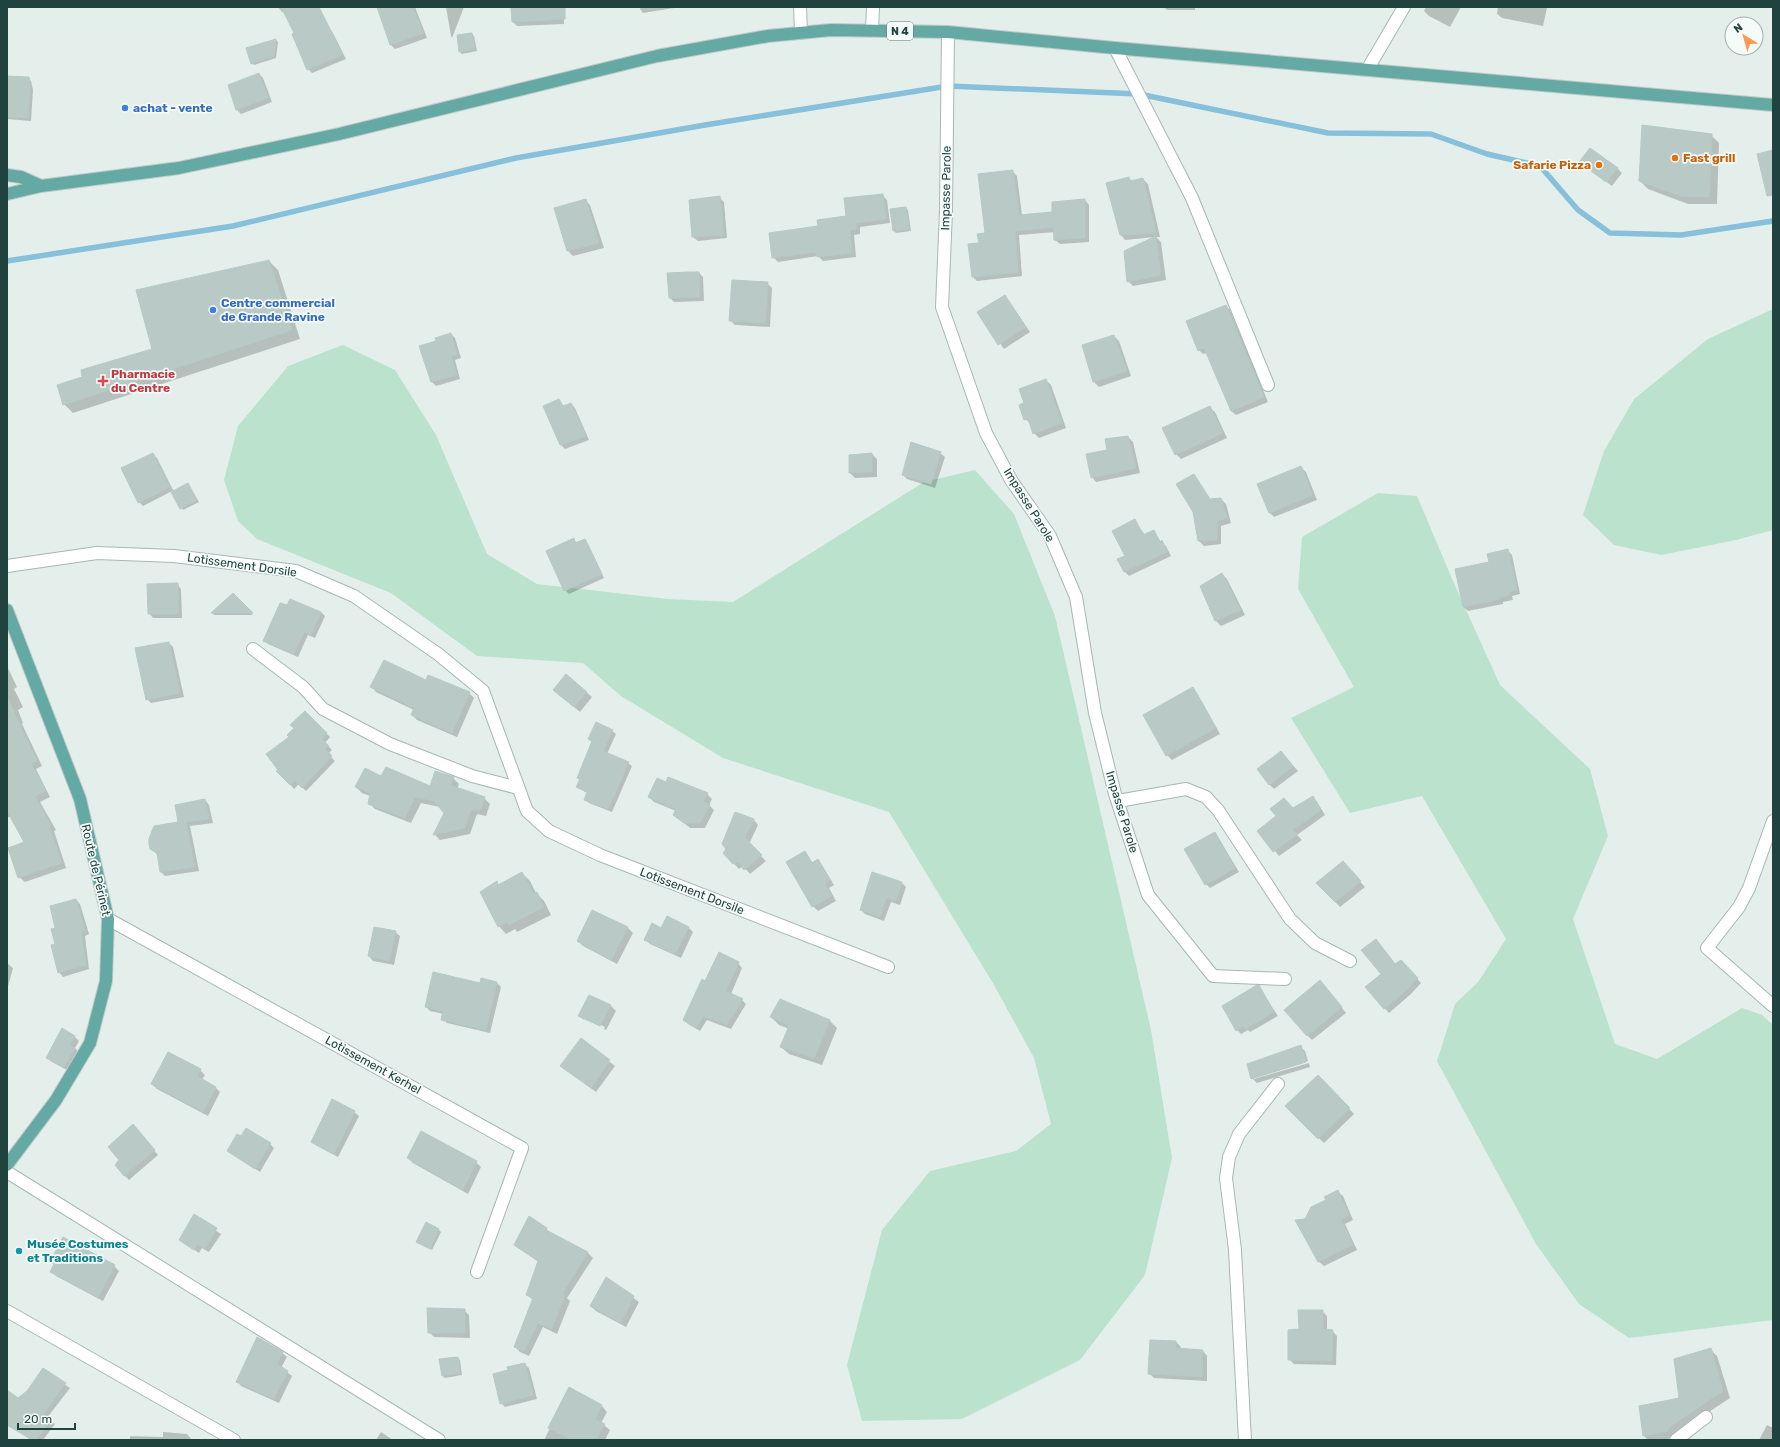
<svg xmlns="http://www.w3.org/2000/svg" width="1780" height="1447" viewBox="0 0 1780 1447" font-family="Rubik,sans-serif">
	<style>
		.green { fill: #bbe2cc }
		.shadow { fill: #0003; fill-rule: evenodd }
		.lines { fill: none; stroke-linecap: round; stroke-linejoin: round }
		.stream { stroke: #86c0da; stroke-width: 5.5 }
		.building { fill: #b9cac6; stroke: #b5cac4 }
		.minor-casing { stroke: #a6b8b5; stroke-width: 14 }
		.major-casing { stroke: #c1cac9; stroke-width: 14 }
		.minor { stroke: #fff; stroke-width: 12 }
		.major { stroke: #64a9a3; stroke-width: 12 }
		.shop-dot { fill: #3f7fe0; stroke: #f5fbf9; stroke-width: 1.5 }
		.food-dot { fill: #e8710a; stroke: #f5fbf9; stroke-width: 1.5 }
		.health-dot { fill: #e0444e; stroke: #f5fbf9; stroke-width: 1.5 }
		.culture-dot { fill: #0f9aa8; stroke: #f5fbf9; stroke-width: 1.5 }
		.labels { text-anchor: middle; stroke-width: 3.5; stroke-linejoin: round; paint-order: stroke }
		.shield { fill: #f5fbf9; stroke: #617a77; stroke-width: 1 }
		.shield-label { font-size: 11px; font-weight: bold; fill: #21433f }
		.shop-label { font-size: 12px; font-weight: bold; fill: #366cbe; stroke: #f5fbf9; text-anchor: start }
		.food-label { font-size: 12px; font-weight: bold; fill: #c56008; stroke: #f5fbf9; text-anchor: start }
		.street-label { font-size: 12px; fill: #21433f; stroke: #f5fbf9 }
		.health-label { font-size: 12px; font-weight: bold; fill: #be3a42; stroke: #f5fbf9; text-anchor: start }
		.culture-label { font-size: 12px; font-weight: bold; fill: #0d838f; stroke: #f5fbf9; text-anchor: start }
	</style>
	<rect width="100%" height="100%" fill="#e4efec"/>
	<path class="green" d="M1773 309V530L1736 540 1661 555 1614 545 1583 515 1604 451 1634 399 1708 339Z
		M343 345 395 370 436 435 487 554 537 584 668 599 733 602 924 482 975 470 1014 514 1055 616 1151 1030 1172 1158 1145 1275 1080 1360 962 1419 862 1421 847 1365 882 1230 930 1171 1016 1151 1051 1124 1034 1058 994 985 889 812 723 758 621 696 583 663 477 656 391 593 257 539 238 521 224 480 238 426 288 366Z
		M1378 493 1417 496 1453 581 1500 685 1590 769 1608 836 1573 919 1615 1044 1657 1059 1742 1008 1762 1015 1773 1025V1320L1629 1338 1579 1304 1536 1244 1437 1061 1455 1004 1478 982 1506 939 1422 796 1350 813 1291 718 1354 687 1298 589 1302 537Z"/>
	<path class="shadow" d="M278 7H313L333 33 346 59 312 73 308 69 295 34 284 9 283 13Z
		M387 7H415L427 38 395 49 390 44Z
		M446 7H464L452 38 451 36Z
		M522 7H563L564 24 517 26 513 22 512 8Z
		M639 7H673L674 8 643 13Z
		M1164 7H1195V10H1167Z
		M1426 7H1461L1450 27 1429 16 1424 11Z
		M1498 7H1546L1547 8 1543 26 1502 18 1497 14Z
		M472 34 474 36 477 51 462 54 460 52Z
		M276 40 278 42 276 58 254 65 252 63Z
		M259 74 263 78 272 102 241 114 237 110Z
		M7 76 28 78 31 81 33 90 31 121 7 119Z
		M1711 135 1719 143 1717 204H1688L1648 189 1640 181Z
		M1580 162 1617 168 1622 173 1612 186Z
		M1012 171 1017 176 1022 215 1053 213 1085 200 1089 205V242L1060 244 1055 240V232L1019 235 1022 276 977 281 972 276 980 244 986 234Z
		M1129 178 1132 182 1143 179 1148 184 1160 237H1156L1161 242 1166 280 1133 286 1128 281 1155 237 1125 240 1121 235Z
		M882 195 887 200 890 223 860 227V234L854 235 856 257 823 261 818 256 778 262 773 257 819 227 847 216Z
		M719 197 724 202 727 238 698 241 693 237Z
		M585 200 590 205 604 248 573 256 568 251 555 209Z
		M906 208 908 210 911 231 896 233 894 231 891 210Z
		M269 261 278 270 300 339 73 413 64 404 83 378 153 350Z
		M699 273 703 277 704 301 674 302 670 298Z
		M767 283 772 288 770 327 735 325 730 320Z
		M1005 296 1030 332 1004 349 979 313Z
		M1226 306 1230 310 1268 402 1236 415 1231 411 1207 353 1203 354 1199 350Z
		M451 334 455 338 461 358 455 360 460 379 436 386 431 381Z
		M1114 336 1119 341 1131 376 1099 387 1094 382 1083 346Z
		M1046 380 1051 385 1066 428 1039 438 1034 433 1030 423 1025 419V404Z
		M559 400 564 407 571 404 575 408 589 440 565 449 561 445 544 406Z
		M1210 408 1215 412 1227 438 1181 459 1176 454Z
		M1128 437 1133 442 1140 473 1096 482 1092 477 1108 451Z
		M940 453 945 457 935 488 907 479 903 475Z
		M152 454 157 458 174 492 188 484 199 502 183 510 172 491 143 506 139 502Z
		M872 454 877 459V477L855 478 850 473V456Z
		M1301 467 1306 472 1317 500 1274 517 1269 512Z
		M1193 475 1211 500 1221 499 1226 504 1231 523 1221 526V544L1204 546 1199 541Z
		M1134 520 1145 535 1153 531 1161 542 1166 546 1171 556 1129 576 1125 572 1119 560 1127 556Z
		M573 539 577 543 585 540 588 544 604 578 569 594 565 590Z
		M1507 550 1512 555 1520 594 1512 596 1513 600 1503 602V604L1468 611 1464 607 1456 570 1490 563Z
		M1222 574 1227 579 1245 615 1221 626 1216 621 1201 586Z
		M177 584 181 589 182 618H153L149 613Z
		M233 594 253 615H214L213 613Z
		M321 612 325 616 315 638 308 635 298 657 268 644 265 640Z
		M169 643 173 647 184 697 151 703 147 699Z
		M7 666 17 687 14 689 23 707 18 710 23 723 22 724 42 766 36 769 50 797 40 802 56 830 54 831 66 868 25 882 19 877 26 843 11 816 7 818Z
		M566 675 592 697 580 712 559 694Z
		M426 681 469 693 474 698 457 737 417 720 412 715 414 710 376 692 372 687Z
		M1192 688 1197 693 1220 734 1172 760 1167 755Z
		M305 712 330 737 325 743 332 750 328 754 335 761 306 791 299 784 294 789 278 771 290 737Z
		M612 731 616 734 607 754 628 763 632 766 612 812 589 803 585 799 587 793 577 787 580 780 578 778 592 743 589 739Z
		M1281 752 1298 771 1274 789 1269 784Z
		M381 778 430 788 453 778 459 784 457 789 484 798 490 804 486 816 477 814 470 834 440 840 435 835 445 813 440 807 421 803 411 823 375 809 369 803 370 796 362 793 356 787Z
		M667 783 707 794 712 799 709 805 714 810 705 828H690L674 815 676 811 654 802 649 797Z
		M1312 797 1317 802 1325 815 1297 835 1302 840 1279 856 1259 831Z
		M205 800 209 805 213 823 190 826 199 871 165 876 161 872 158 855 151 849Z
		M754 820 758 825 749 844 766 861 750 874 743 866 739 869 724 853Z
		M1214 833 1218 837 1239 872 1210 888 1206 884Z
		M805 852 813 863 818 861 822 865 834 885 829 888 836 901 818 911 813 906Z
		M1348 868 1365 887 1340 907 1317 883Z
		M522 873 530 881 536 893 544 901 551 915 517 932 515 929 506 934 499 926 496 883 499 885Z
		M902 883 906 887 900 905 891 902 884 921 865 914 861 910Z
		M76 900 80 904 89 934 85 936 89 969 63 977 59 972 57 928Z
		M593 911 628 928 633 933 617 964 583 946 578 941Z
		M688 927 693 932 681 958 650 944 645 939 662 929Z
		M395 932 400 936 394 965 373 961 369 956Z
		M1376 940 1395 965 1401 961 1421 983 1411 994 1389 1013 1366 987 1382 974Z
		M7 963 13 968 7 990Z
		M738 963 742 968 731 994 742 1000 746 1004 731 1029 707 1020 700 1031 688 1024 684 1020 706 982Z
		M1320 981 1346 1013 1312 1040 1307 1035Z
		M497 983 501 987 490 1033 447 1023 442 1019 444 1014 430 1011 426 1007Z
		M1258 986 1278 1016 1250 1032 1248 1030 1241 1034 1237 1030Z
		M590 996 611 1006 616 1011 606 1030 584 1020 579 1015ZM584 1017 605 1027 604 1029 584 1020Z
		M771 1017 829 1020 837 1028 822 1065 789 1054 781 1047 789 1029 779 1025Z
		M75 1037 79 1041 75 1048 79 1053 69 1071 52 1062 48 1058Z
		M581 1040 615 1066 596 1092 561 1066Z
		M1300 1046 1305 1051 1308 1061 1254 1077V1079L1309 1063 1310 1067 1257 1083 1252 1078 1248 1065Z
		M200 1070 205 1075 202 1080 215 1087 220 1092 208 1116 157 1089 152 1084Z
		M1318 1076 1354 1114 1324 1143 1286 1106Z
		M354 1112 359 1116 338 1157 317 1146 312 1142Z
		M138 1130 158 1155 129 1180 124 1175Z
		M270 1144 274 1148 260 1172 228 1151Z
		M408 1158 476 1162 481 1167 468 1194 413 1163Z
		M1338 1192 1343 1196 1353 1220 1345 1224 1357 1250 1324 1266 1319 1262 1306 1220Z
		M194 1216 221 1234 209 1252 202 1248 199 1253 180 1240Z
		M546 1229 551 1233 588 1253 593 1258 567 1298 570 1301 557 1334 543 1327 529 1356 520 1352 515 1347 533 1300 527 1295 539 1262 515 1245Z
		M439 1230 441 1232 432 1250 417 1242Z
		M51 1262 114 1266 119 1271 103 1301 56 1276 52 1271 54 1265Z
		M606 1279 639 1302 626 1327 596 1311 591 1306Z
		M464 1310 469 1315 470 1338 434 1337 429 1332Z
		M1322 1311 1327 1316V1331H1332L1337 1336 1336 1365 1294 1364 1289 1359 1300 1330Z
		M1176 1342 1181 1347 1180 1349 1203 1351 1207 1356V1381L1154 1378 1149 1373Z
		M1710 1349 1717 1356 1730 1398 1674 1435 1675 1437 1664 1440H1648L1644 1436 1640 1407 1680 1399Z
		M282 1353 287 1357 281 1368 292 1376 279 1403 241 1386 237 1381Z
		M458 1358 460 1360 462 1375 445 1378 443 1376Z
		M524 1364 529 1368 537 1399 505 1407 501 1403 509 1371Z
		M43 1370 70 1388 47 1418 55 1424 43 1440H33L7 1423V1399H18L27 1391Z
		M570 1389 602 1406 607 1412 601 1423 610 1430 605 1440H544Z
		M1767 1425 1773 1428V1440H1759Z
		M163 1432 187 1434 192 1440H130V1436L163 1437Z
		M381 1432 393 1440H376Z"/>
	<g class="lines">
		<path class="stream" d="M7 261 233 226 516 158 705 125 948 86 1139 94 1328 133 1431 134 1487 154 1540 166 1578 210 1610 233 1681 235 1773 221"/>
	</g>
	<path class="building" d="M281 7H319L343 55 307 70 292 34 294 33Z
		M377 7H413L423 33 390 45Z
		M565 7V19L512 22 511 8Z
		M472 33 475 49 459 52 457 35Z
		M276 39 274 56 251 64 246 48Z
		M259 73 268 98 236 110 228 85Z
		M7 76 29 77 30 86 28 118 7 117Z
		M1642 125 1712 134 1709 197 1680 196 1639 181Z
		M1590 148 1618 168 1606 182 1579 162Z
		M1773 150V195L1767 196 1757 154Z
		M1013 170 1019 215 1052 212V202L1085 199V238L1054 240 1053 227 1015 231 1018 272 972 277 968 244 979 243 977 234 985 233 978 174Z
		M1129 177 1130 181 1143 178 1156 233 1120 235 1106 183Z
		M883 194 886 219 856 223V230H850L852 253 817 257 815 252 772 258 769 233 818 226 817 220 846 216 844 198Z
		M720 196 724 235 692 237 689 200Z
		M586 199 599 243 567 251 554 208Z
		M906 207 909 229 893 231 890 209Z
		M1156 236 1161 275 1127 282 1124 251Z
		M269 260 292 330 63 405 57 385 82 377 81 370 152 349 136 290Z
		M688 272H699L700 297 669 298 667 273Z
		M732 280 768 282 765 323 729 321Z
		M1005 295 1026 327 998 345 977 312Z
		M1226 305 1264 397 1231 411 1204 348 1198 351 1186 321Z
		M451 333 457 354 451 356 457 375 431 382 419 346 436 341 435 338Z
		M1114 335 1127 371 1093 382 1082 345Z
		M1046 379 1062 423 1033 434 1028 418 1024 420 1019 405 1024 403 1019 389Z
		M559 399 563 406 571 403 586 436 560 445 543 406Z
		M1210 406 1223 433 1175 455 1162 428Z
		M1128 436 1136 468 1091 478 1086 454 1107 450 1105 439Z
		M911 442 941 452 931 484 902 475Z
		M153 453 170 487 138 503 121 468Z
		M872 453V472L849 473V455Z
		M1301 466 1313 495 1269 513 1257 484Z
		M1194 474 1210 499 1221 498 1227 518 1217 521V540L1198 541 1193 512 1176 484Z
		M188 483 197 500 180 509 171 492Z
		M1135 519 1143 535 1154 530 1160 542 1162 540 1167 552 1124 572 1117 559 1125 556 1112 531Z
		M574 538 575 543 585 539 602 574 564 591 546 551Z
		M1508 549 1517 590 1509 592V595L1499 598 1500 599 1463 607 1455 569 1489 562 1487 554Z
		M1222 573 1241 610 1215 621 1200 586Z
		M178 583V614H148L147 584Z
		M233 593 253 613H211Z
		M290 599 321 612 311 635 304 632 294 654 263 641 280 603 287 605Z
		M169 642 180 693 146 700 135 648Z
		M384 660 426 680 428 675 470 692 452 733 411 715 414 708 370 687Z
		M566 674 587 692 574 707 553 690Z
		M1193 687 1216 728 1166 756 1143 715Z
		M7 697 37 761 31 763 46 791 35 796 51 825 49 826 62 863 18 878 8 848 24 842 7 811Z
		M305 711 327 733 322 739 329 746 325 749 332 756 302 788 295 781 290 785 276 771 278 770 266 754 289 737 287 735 294 728 290 725Z
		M596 722 613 730 603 751 629 762 608 809 584 800 587 792 576 787 580 779 577 778 592 741 588 739Z
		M1281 751 1293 766 1269 785 1257 769Z
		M386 767 430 786 435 771 454 777 450 785 485 797 480 811 471 809 465 828 433 835 444 813 434 801 415 797 405 818 368 804 370 793 355 787 365 768 381 776Z
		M668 777 708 793 703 802 710 804 700 823H684L673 815 676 809 648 797 657 778 666 782Z
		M1313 796 1321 810 1293 830 1298 834 1273 852 1257 831 1276 816 1270 809 1284 798 1293 808Z
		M205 799 209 819 186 822 195 867 160 872 157 853 150 849 149 844V839L154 826 178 822 175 805Z
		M735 812 754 819 745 838 762 855 744 870 738 862 733 864 723 853 726 849 722 844Z
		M1215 832 1235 868 1205 885 1184 849Z
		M805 851 812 863 818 859 830 880 825 884 832 896 812 907 786 862Z
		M1343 861 1361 881 1335 902 1316 883Z
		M522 872 533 893 537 892 544 907 509 925 507 922 498 927 480 892 497 881 498 885Z
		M872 872 902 882 896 901 886 898 880 917 860 910Z
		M76 899 85 930 81 932 86 965 58 973 51 945 55 944 51 929 55 928 50 906Z
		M592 910 628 927 611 960 577 941Z
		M667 916 689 927 675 954 644 940 652 923 661 928Z
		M374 927 396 931 389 961 368 956Z
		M1376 939 1395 964 1401 960 1418 978 1407 990 1384 1009 1365 987 1381 974 1361 950Z
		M719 952 739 962 726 991 743 999 727 1025 703 1016 696 1028 683 1020 702 979 705 981Z
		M433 972 480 983 481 978 497 982 486 1030 441 1020 443 1011 425 1007Z
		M1320 980 1342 1007 1307 1036 1284 1010Z
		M1257 985H1259L1274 1012 1245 1029 1244 1026 1236 1031 1222 1006Z
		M589 995 611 1005 600 1026 578 1016Z
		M780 999 830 1020 814 1058 780 1047 789 1026 770 1017Z
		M62 1028 75 1036 70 1045 75 1048 64 1067 46 1058Z
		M581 1038 610 1060 591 1088 560 1066Z
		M1301 1045 1306 1062 1251 1079 1247 1064Z
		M168 1052 201 1069 197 1076 216 1087 203 1112 151 1084Z
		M1318 1075 1350 1108 1318 1139 1285 1106Z
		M332 1099 355 1111 334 1154 311 1142Z
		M133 1124 155 1150 124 1176 115 1165 119 1160 108 1147Z
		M246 1128 271 1143 255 1169 227 1151 237 1134 241 1136Z
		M421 1131 477 1161 463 1190 407 1158Z
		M1338 1190 1349 1215 1341 1219 1353 1245 1318 1262 1295 1220 1305 1219 1311 1207 1326 1200 1324 1197Z
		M194 1214 217 1228 205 1249 197 1244 194 1250 179 1240Z
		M529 1216 547 1228 546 1230 588 1252 562 1294 565 1295 552 1329 538 1323 524 1351 514 1347 533 1298 526 1295 538 1261 514 1245Z
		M426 1222 439 1229 430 1249 416 1242Z
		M63 1237 115 1265 98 1297 50 1272 54 1264 50 1262Z
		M606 1277 634 1296 621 1323 590 1306Z
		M427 1308 465 1309V1333H428Z
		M1298 1310H1323V1329L1333 1330 1332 1361 1288 1360V1330L1299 1329Z
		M257 1337 283 1352 277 1364 288 1371 274 1399 236 1382Z
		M1150 1340 1176 1341V1348L1203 1350 1202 1377 1148 1374Z
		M1711 1348 1723 1391 1668 1428V1431L1643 1436 1639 1406 1679 1398 1674 1359Z
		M458 1357 460 1373 442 1376 439 1359Z
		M525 1363 533 1395 500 1404 493 1374 508 1370 507 1367Z
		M43 1368 66 1383 43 1414 52 1420 36 1440H32L7 1425V1390L18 1398 27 1391Z
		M569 1387 602 1405 595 1419 605 1424 596 1440H572L548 1428Z"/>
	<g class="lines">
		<g class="minor-casing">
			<path id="minor" d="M800 7 801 33
				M872 30 873 7
				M948 32 946 211 942 307 986 433 1011 480 1050 536 1076 597 1095 713 1115 794 1148 895 1213 976 1285 979
				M1115 48 1192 198 1268 385
				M1367 70 1404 7
				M7 566 97 553 174 556 296 571 354 596 438 654 483 691 527 811 549 831 600 855 888 967
				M253 649 303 687 323 709 390 744 472 776 518 788
				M1118 801 1186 789 1206 797 1218 810 1290 919 1315 943 1350 961
				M1773 821 1749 888 1739 907 1707 948 1773 1006
				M108 919 522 1148 477 1272
				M7 1172 439 1440
				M7 1311 234 1440
				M1245 1440 1235 1250 1226 1178 1229 1157 1239 1134 1278 1084
				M1676 1440 1706 1417"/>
		</g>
		<g class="major-casing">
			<path id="major" d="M7 175 21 177 41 186
				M7 194 41 186 179 168 339 134 657 56 768 36 831 30 948 32 1115 48 1773 105
				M7 610 80 799 108 919 106 981 90 1043 56 1100 7 1165"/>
		</g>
		<use href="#minor" class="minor"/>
		<use href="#major" class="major"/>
	</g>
	<g class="shop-dot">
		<circle cx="125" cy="108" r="4"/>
		<circle cx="213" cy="310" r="4"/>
	</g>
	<g class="food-dot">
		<circle cx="1675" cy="158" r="4"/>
		<circle cx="1599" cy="165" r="4"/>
	</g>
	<path class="health-dot" d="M101 375h4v4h4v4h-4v4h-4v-4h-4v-4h4z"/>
	<circle class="culture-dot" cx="19" cy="1251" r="4"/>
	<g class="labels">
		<rect class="shield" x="887" y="22" width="26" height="18" rx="3"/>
		<g class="shield-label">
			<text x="900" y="35">N 4</text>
		</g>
		<g class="shop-label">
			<text x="133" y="112">achat - vente</text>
			<text x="221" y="307">Centre commercial<tspan x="221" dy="14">de Grande Ravine</tspan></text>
		</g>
		<g class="food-label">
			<text x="1683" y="162">Fast grill</text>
			<text x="1591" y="169" text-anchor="end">Safarie Pizza</text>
		</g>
		<g class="street-label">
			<text transform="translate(946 188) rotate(-89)" y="4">Impasse Parole</text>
			<text transform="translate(1029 505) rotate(58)" y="4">Impasse Parole</text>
			<text transform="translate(242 565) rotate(8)" y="4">Lotissement Dorsile</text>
			<text transform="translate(1122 812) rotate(73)" y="4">Impasse Parole</text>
			<text transform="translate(96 870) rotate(77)" y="4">Route de Périnet</text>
			<text transform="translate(692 891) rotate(21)" y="4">Lotissement Dorsile</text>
			<text transform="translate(373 1065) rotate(29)" y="4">Lotissement Kerhel</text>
		</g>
		<g class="health-label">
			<text x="111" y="378">Pharmacie<tspan x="111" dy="14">du Centre</tspan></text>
		</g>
		<g class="culture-label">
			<text x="27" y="1248">Musée Costumes<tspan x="27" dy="14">et Traditions</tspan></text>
		</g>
	</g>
	<rect width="1780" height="1447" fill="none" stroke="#21433f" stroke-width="16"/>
	<g transform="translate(1744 36) rotate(323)"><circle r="19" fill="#f5fbf9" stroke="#a0b1af"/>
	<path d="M0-3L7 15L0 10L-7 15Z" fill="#ff9852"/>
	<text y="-6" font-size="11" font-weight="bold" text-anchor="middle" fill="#21433f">N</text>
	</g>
	<path d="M18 1423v6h57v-6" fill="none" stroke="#21433f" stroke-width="2"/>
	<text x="24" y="1423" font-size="12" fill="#21433f" stroke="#f5fbf9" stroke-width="3" paint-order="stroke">20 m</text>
</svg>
